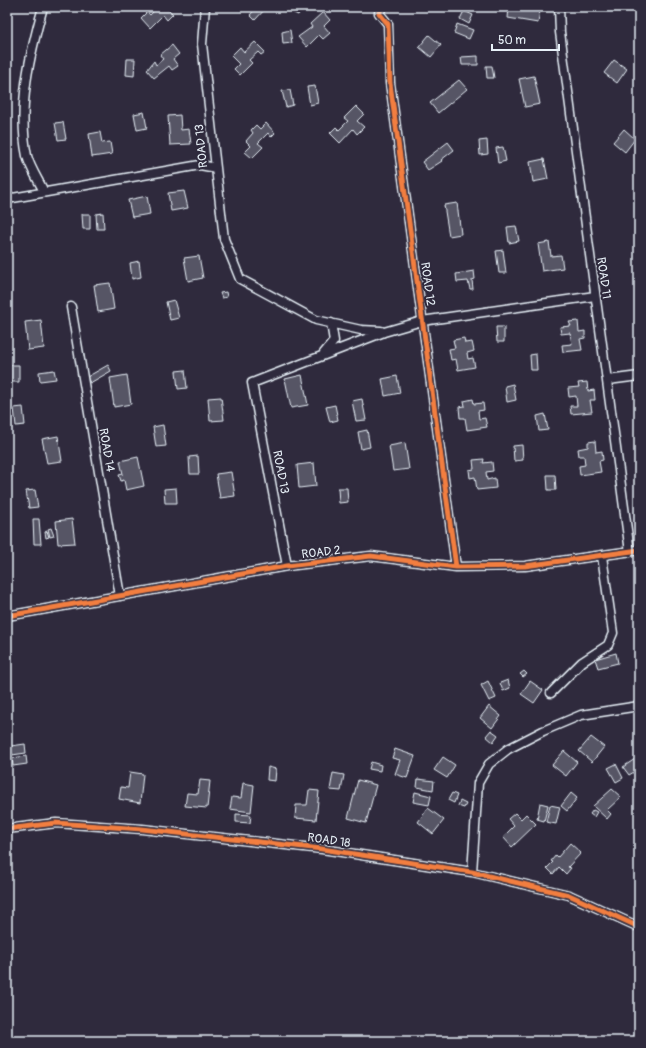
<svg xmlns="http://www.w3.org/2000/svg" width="646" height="1048" viewBox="0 0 646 1048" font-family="Pangolin,sans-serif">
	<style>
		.building { fill: #575565; stroke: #e8f1f8 }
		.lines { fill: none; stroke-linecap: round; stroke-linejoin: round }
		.street-casing { stroke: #e8f1f8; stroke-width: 11 }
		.street { stroke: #2f2a3d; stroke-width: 8 }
		.cycleway-casing { stroke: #2f2a3d; stroke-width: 8 }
		.cycleway { stroke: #f27e40; stroke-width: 5 }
		.labels { text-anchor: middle; stroke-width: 4; stroke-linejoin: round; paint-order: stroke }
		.street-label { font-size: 12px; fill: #e8f1f8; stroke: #2f2a3d }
	</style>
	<rect width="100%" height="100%" fill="#2f2a3d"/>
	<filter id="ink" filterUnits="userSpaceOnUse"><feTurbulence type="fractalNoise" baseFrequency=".025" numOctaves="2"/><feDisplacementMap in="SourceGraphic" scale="8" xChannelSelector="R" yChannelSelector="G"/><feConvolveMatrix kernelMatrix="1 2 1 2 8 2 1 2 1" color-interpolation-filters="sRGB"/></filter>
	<g filter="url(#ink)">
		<path class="building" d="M156 7H166L173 14 167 20 163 15 150 28 141 18 147 12 150 15 157 8Z
			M257 7H267L255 20 250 15Z
			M294 7H302L298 15 292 12Z
			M509 7 540 11 538 23 508 18Z
			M464 11 473 15 469 24 460 19Z
			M323 12 330 20 324 26 330 33 323 39 319 35 307 47 298 37 312 27 310 24Z
			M457 24 473 30 469 39 454 33Z
			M7 28H9L8 41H7Z
			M290 30 292 43 283 44 282 32Z
			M429 35 441 45 431 57 419 47Z
			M255 42 265 52 261 55 258 52 249 60 252 63 240 75 234 69 239 64 231 56 240 47 244 52Z
			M172 45 179 54 173 59 178 66 172 70 169 66 154 78 147 70 154 61 156 65 163 59 160 55Z
			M478 56V65H462L461 57Z
			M127 59H135L134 76 126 75Z
			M614 60 627 69 617 83 604 73Z
			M486 66H492L494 78H487Z
			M534 76 540 104 525 107 519 79Z
			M459 80 467 89 438 113 430 103Z
			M315 86 318 103 310 105 307 87Z
			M290 90 293 105 286 107 282 91Z
			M356 106 364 114 357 121 364 127 357 134 353 129 340 143 330 133 336 127 339 130 348 121 344 118Z
			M144 112 147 128 137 130 134 114Z
			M180 115 181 130 189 129 191 144 170 145 168 116Z
			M63 122 66 139 58 140 55 123Z
			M266 123 275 133 271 137 268 133 258 143 263 147 252 158 245 152 251 146 246 141 253 133 251 130 256 125 260 129Z
			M624 129 635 139 625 152 613 142Z
			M100 132 102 143 110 142 112 154 92 157 89 134Z
			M487 140 488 154 480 155 479 141Z
			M448 142 454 150 441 160 442 161 428 170 422 162Z
			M503 147 506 161 498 163 496 148Z
			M544 159 548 179 533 182 530 162Z
			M184 191 188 208 171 211 168 193Z
			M147 196 150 214 132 217 128 200Z
			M457 203 461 234 449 236 444 205Z
			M103 213 104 229H97L96 214Z
			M82 214H90V229H83Z
			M516 226 519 241 509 243 507 227Z
			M549 242 551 256 561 255 563 268 542 271 538 244Z
			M503 250 506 273H499L496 251Z
			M199 256 203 278 188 281 184 258Z
			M139 261 141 277 132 279 130 263Z
			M474 271 475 279 472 280 473 289H470L468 281 457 282 456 274Z
			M110 283 114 309 98 312 94 285Z
			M226 292 227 297 222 298 220 293Z
			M174 300 179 318 170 320 166 302Z
			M41 320 44 348 28 350 25 322Z
			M578 321 579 332 585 331V338L580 339 582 350 563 352 562 345 572 344 570 333 561 334 560 327 571 326 569 322Z
			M496 327H504V342H497Z
			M464 338 465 343 472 342 474 351 467 353 468 359 473 358 475 367 458 370 456 359 451 360 449 349 455 348 453 340Z
			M536 354 537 370H531L530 355Z
			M9 365H19V382H10Z
			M108 365 111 371 90 383 87 377Z
			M54 370 56 379 40 381 39 372Z
			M185 370 187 388 178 389 176 371Z
			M127 375 131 404 114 407 110 378Z
			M302 375 308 405 291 408 285 379Z
			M397 376 400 393 385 396 382 379Z
			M587 382 588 391 594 390 595 400H590L592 412 571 414 570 406H577L576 396 569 397 568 388 579 387 578 383Z
			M513 384 516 400 507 402 505 386Z
			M221 397 224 420 210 421 208 398Z
			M362 399 366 420 356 421 352 401Z
			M473 399 474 404 483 403 484 410 478 411 479 419 485 418 487 427 467 430 465 418H460L459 407 465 406 464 401Z
			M335 405 338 420 330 422 326 407Z
			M23 407 25 425 16 426 14 408Z
			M545 414 548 430 539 431 537 416Z
			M163 425 166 446 156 447 153 427Z
			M367 430 370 447 361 449 358 432Z
			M58 436 62 461 47 463 42 439Z
			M595 441 596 452 602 451 603 460 599 461 601 472 580 475 579 466 585 465 584 456H579L578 449 588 447V442Z
			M405 443 409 469 393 471 389 446Z
			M522 445 523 460 514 461 513 446Z
			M198 456 199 474H190L189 457Z
			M138 457 144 486 126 490 124 480 121 481 119 475 123 474 120 461Z
			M484 459 483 463 492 462 493 471 486 472 487 480 495 478 496 488 477 490 475 477 470 478 469 470 474 469 473 460Z
			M314 463 316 486 299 488 297 465Z
			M231 472 235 496 220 498 216 474Z
			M547 475H555L556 490H548Z
			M176 488 177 503H165L164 489Z
			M338 488H347L348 502 339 503Z
			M35 490 38 507 29 508 26 491Z
			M33 519H39L41 544H34Z
			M72 519 75 543 58 544 56 521Z
			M51 528 54 536 50 537 48 529Z
			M47 531 49 537 46 538 45 532Z
			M616 653 618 663 598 668 595 659Z
			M524 671 527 674 523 677 520 674Z
			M508 680 510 688 503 691 500 683Z
			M488 681 496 698 489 701 481 685Z
			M530 681 543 690 534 703 521 694Z
			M489 706 501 716 492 728 480 718Z
			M491 730 498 735 493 742 486 736Z
			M591 737 604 747 592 762 579 751Z
			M25 744 26 753 12 755 11 746Z
			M395 749 415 756 407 778 395 774 400 760 392 758Z
			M564 751 577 762 566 776 552 765Z
			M26 756 27 764 13 766 12 758Z
			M443 757 455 765 447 778 434 770Z
			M635 759 639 765V769L629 775 623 767Z
			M371 762 381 765 380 771 369 769Z
			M616 764 623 778 616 782 608 768Z
			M268 767 276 769 275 781 267 780Z
			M130 772 143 774 140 803 119 799 121 787 128 788Z
			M333 773 344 775 341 791 330 790Z
			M418 779 434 781 433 790 417 787Z
			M200 780 210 781 207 808 185 806 187 793 198 794Z
			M358 780 376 785 366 823 348 818Z
			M243 783 254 785 251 812 230 809 232 797 241 798Z
			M612 789 621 797 607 810 611 814 607 819 593 806Z
			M309 790 319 791 316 820 295 818 296 805H307Z
			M415 792 431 796 429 805 413 802Z
			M452 793 457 795 454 803 448 800Z
			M571 793 577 798 567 811 561 806Z
			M460 801 466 804 464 808 458 806Z
			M540 803 548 805 544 821 537 819Z
			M550 805 560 807 556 824 546 822Z
			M428 808 444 820 433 834 418 822Z
			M593 810 597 812 594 817 590 814Z
			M515 813 521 819 526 814 536 824 512 847 503 837 514 826 508 819Z
			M236 814 251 815 250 823 236 822Z
			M570 843 581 853 568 867 571 868 566 874 559 867 553 874 547 868 553 862 551 861 556 855 558 857Z"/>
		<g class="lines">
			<g class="street-casing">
				<path id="street" d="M43 7C30 54 17 107 27 156 30 168 39 181 44 192
					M205 7 202 44 224 239 240 279 316 320 361 330 381 331
					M382 7 379 13 388 24 390 83 456 567
					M559 7 560 32 630 552
					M7 199 200 165 216 168
					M71 307 120 596
					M324 353 334 341 331 323
					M608 380 639 376
					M287 566 252 383 384 332 422 321 595 296
					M7 616 287 566 371 556 456 567 525 566 639 550
					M551 693 582 662 608 645 613 633 602 556
					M7 829 56 823 142 829 322 849 472 872 569 895 639 927
					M472 872 478 783 489 764 508 749 543 731 581 715 639 706"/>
			</g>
			<use href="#street" class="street"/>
			<g class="cycleway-casing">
				<path id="cycleway" d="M382 7 379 13 388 24 390 83 456 567
					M7 616 287 566 371 556 456 567 525 566 639 550
					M7 829 56 823 142 829 322 849 472 872 569 895 639 927"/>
			</g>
			<use href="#cycleway" class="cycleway"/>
		</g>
	</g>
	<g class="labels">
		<g class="street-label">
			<text transform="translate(201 146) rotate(-96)" y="4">ROAD 13</text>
			<text transform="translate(604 278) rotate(82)" y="4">ROAD 11</text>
			<text transform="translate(428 284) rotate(82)" y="4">ROAD 12</text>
			<text transform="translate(107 450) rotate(80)" y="4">ROAD 14</text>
			<text transform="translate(281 472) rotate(79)" y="4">ROAD 13</text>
			<text transform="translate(321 552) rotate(-7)" y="4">ROAD 2</text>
			<text transform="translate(329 840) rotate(8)" y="4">ROAD 18</text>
		</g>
	</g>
	<rect width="646" height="1048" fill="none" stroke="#2f2a3d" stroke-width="24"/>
	<rect x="12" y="12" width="622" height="1024" fill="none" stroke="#e8f1f8" stroke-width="1.5" filter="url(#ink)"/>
	<path d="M492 44v6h67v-6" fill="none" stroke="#e8f1f8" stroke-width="2"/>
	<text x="498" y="44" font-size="12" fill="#e8f1f8" stroke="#2f2a3d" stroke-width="3" paint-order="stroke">50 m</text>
</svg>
